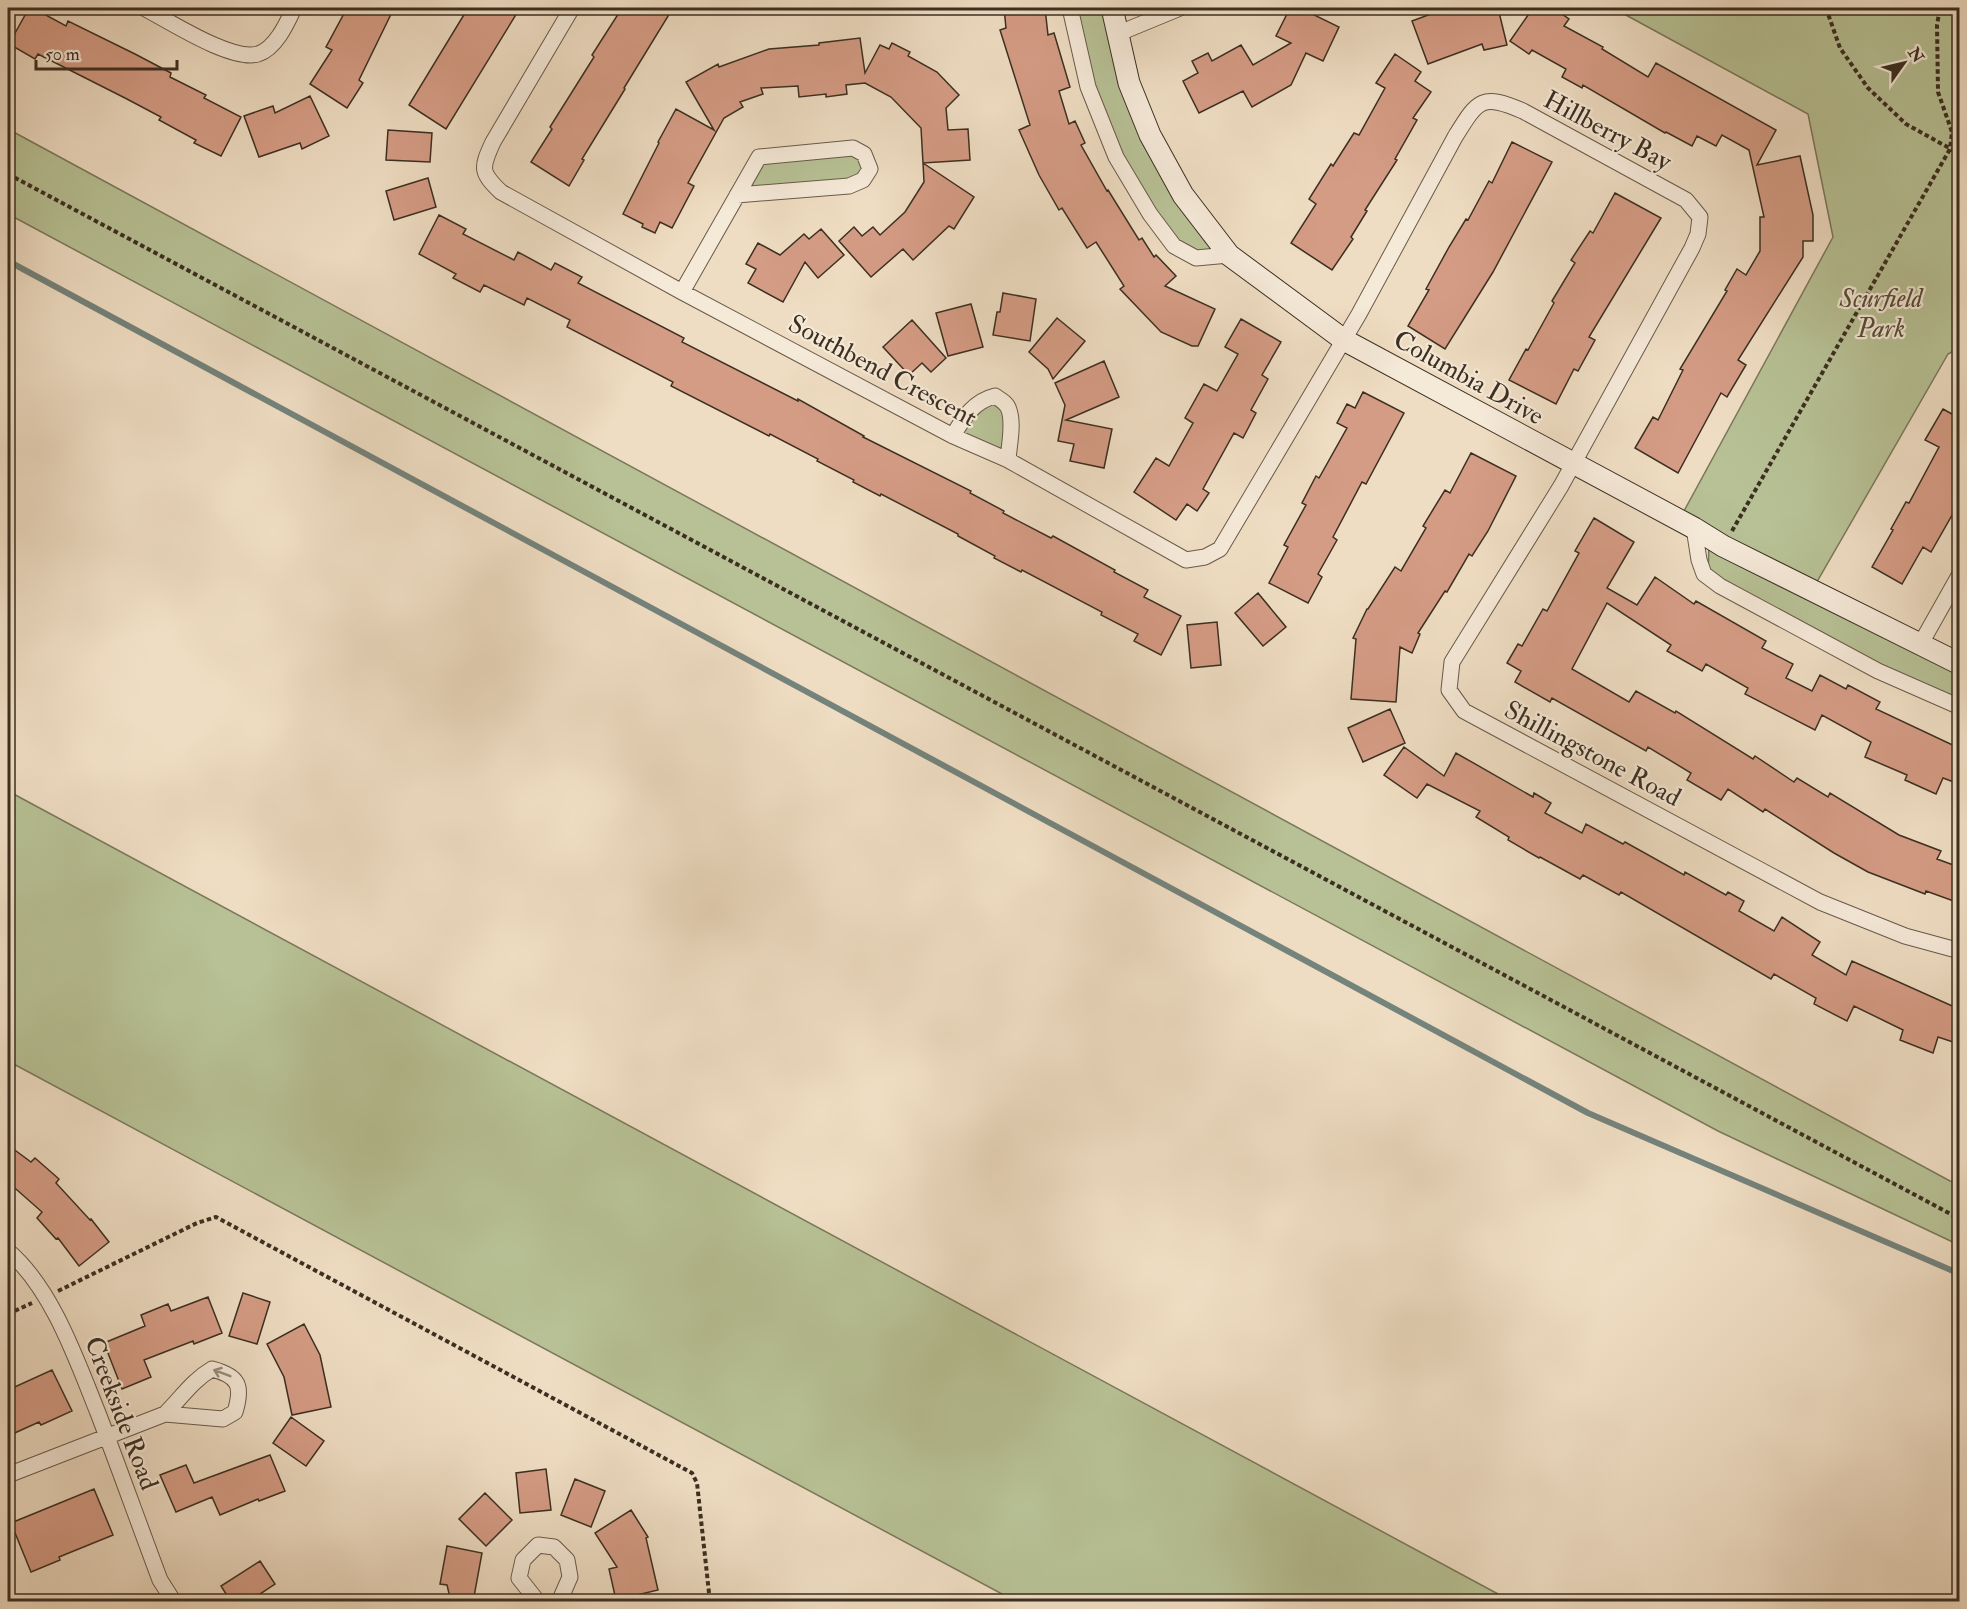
<svg xmlns="http://www.w3.org/2000/svg" width="1967" height="1609" viewBox="0 0 1967 1609" font-family="'IM FELL Double Pica',serif">
	<style>
		.green { fill: #b7c195; stroke: #7a785b; stroke-width: 1.5 }
		.lines { fill: none; stroke-linecap: round; stroke-linejoin: round }
		.stream { stroke: #74837c; stroke-width: 6 }
		.building { fill: #d59c85; stroke: #3c2f21; stroke-width: 1.5 }
		.street-casing { stroke: #695a4a; stroke-width: 17 }
		.secondary-casing { stroke: #3c2f21; stroke-width: 23 }
		.path { stroke: #3c2f21; stroke-width: 4; stroke-dasharray: 4.5 3; stroke-linecap: butt }
		.street { stroke: #f5e9d8; stroke-width: 15 }
		.secondary { stroke: #f5e9d8; stroke-width: 21 }
		.oneway { stroke: #988c7c }
		.labels { text-anchor: middle; stroke-width: 4.5; stroke-linejoin: round; paint-order: stroke }
		.street-label { font-size: 26px; fill: #3c2f21; stroke: #f5e9d8 }
		.park-label { font-size: 26px; font-style: italic; fill: #554c38; stroke: #f5e9d8 }
	</style>
	<rect width="100%" height="100%" fill="#efddc3"/>
	<filter id="stains"><feTurbulence type="fractalNoise" baseFrequency=".00333" numOctaves="4"/><feColorMatrix values="0 0 0 0 .2 0 0 0 0 .09 0 0 0 0 .02 0 0 0 .5 -.17"/></filter>
	<radialGradient id="worn" r=".72"><stop offset=".6" stop-color="#630" stop-opacity="0"/><stop offset="1" stop-color="#630" stop-opacity=".3"/></radialGradient>
	<path class="green" d="M1070 8H1112L1129 83 1229 255 1196 258 1174 246 1116 157Z
		M1613 8H1959V348L1948 354 1810 594 1959 668V705L1708 583 1709 539 1678 522 1833 237 1808 114Z
		M8 129 1950 1181 1959 1183V1245L1718 1131 8 214Z
		M864 154 863 180 737 195 759 157Z
		M1004 402 1008 460 953 436 977 404Z
		M8 791 1511 1601H1015L8 1061Z"/>
	<g class="lines">
		<path class="stream" d="M8 261 1588 1113 1960 1274"/>
	</g>
	<path class="building" d="M29 8H33L66 26 68 21 135 54 171 73 170 77 206 95 204 98 241 117 221 156 194 143 196 140 159 120 161 117 125 98 38 54 35 59 9 44Z
		M347 8H394L359 80 363 83 347 108 310 84 332 50 326 47Z
		M468 8H520L446 129 409 105Z
		M622 8H673L624 88 625 89 582 159 584 160 569 186 531 162 552 129 550 127 594 57 592 55Z
		M1004 8H1045L1048 35 1054 33 1070 87 1059 91 1069 124 1075 121 1085 143 1081 145 1107 191 1108 190 1139 240 1142 238 1154 257 1156 255 1176 276 1165 286 1215 309 1198 346H1192L1161 332 1120 289 1124 286 1096 242 1087 248 1062 208 1059 210 1039 175 1019 130 1030 125 1000 30 1006 28Z
		M1290 8H1300L1339 27 1323 61 1306 53 1291 85 1252 107 1243 91 1199 113 1183 81 1198 73 1192 61 1208 53 1212 61 1241 45 1253 65 1291 43 1276 36Z
		M1447 8H1498L1507 45 1484 50 1482 44 1428 64 1412 21Z
		M1533 8H1553L1569 19 1564 26 1603 47 1602 49 1648 77 1656 63 1776 130 1757 165 1800 156 1813 215V241H1803V257L1738 360 1746 365 1727 397 1721 393 1678 473 1635 448 1653 417 1658 420 1683 370 1680 369 1727 291 1725 290 1737 269 1746 275 1760 251V217H1764L1749 150 1722 135 1716 146 1697 136 1692 146 1666 132 1665 133 1583 85 1582 88 1562 77 1566 69 1532 50 1529 54 1510 41Z
		M860 38 865 73 880 45 889 49 892 43 910 52 908 56 937 72 959 95 946 108 948 130 968 129 970 160 923 163 921 128 891 97 865 83 846 85 847 94 826 97V94L799 97 798 86 761 88 763 94 740 102 743 107 724 118 688 183 694 186 672 228 660 222 655 233 642 227 643 224 623 214 659 143 658 142 676 109 714 130 686 82 718 64 719 67 769 49 819 45V43Z
		M1395 54 1421 72 1415 81 1431 92 1413 118 1417 120 1395 159 1397 160 1365 210 1367 211 1351 237 1353 239 1332 270 1291 243 1316 204 1309 199 1331 164 1333 166 1354 133 1359 135 1385 88 1376 83Z
		M310 96 329 136 302 149 300 143 259 157 244 116 273 106 275 113Z
		M388 130 432 133 430 162 386 160Z
		M1512 142 1552 162 1493 272 1445 349 1408 326 1429 290 1426 289 1449 247 1466 219 1468 220 1489 181 1492 183Z
		M923 163 974 197 954 229 949 226 913 260 903 249 871 277 839 241 854 227 862 236 873 227 880 235 905 212 924 182Z
		M428 178 436 207 394 220 386 191Z
		M1615 193 1661 218 1589 337 1595 340 1578 371 1574 369 1556 404 1509 380 1526 349 1528 350 1554 303 1552 301 1575 263 1571 260 1590 231 1593 233Z
		M439 215 466 229 463 234 514 260 518 252 551 270 555 263 582 277 578 283 684 338 682 342 798 401V399L864 436 863 437 971 491 970 493 1004 511 1003 513 1051 538 1053 536 1115 570 1114 572 1148 590 1144 597 1181 616 1161 655 1134 641 1138 634 1101 615 1102 612 1022 570 1021 572 994 558 995 556 958 536V534L881 494 880 496 853 482 854 480 817 461 818 459 770 434 769 436 671 386 673 382 567 327 570 320 527 298 524 305 484 285 480 292 453 278 456 274 419 254Z
		M821 229 844 255 818 278 805 262 783 302 748 283 756 269 746 264 758 243 780 255 804 234 809 239Z
		M1003 293 1036 299 1030 341 993 335 997 312H1000Z
		M971 304 983 347 948 356 936 313Z
		M1057 318 1085 341 1053 379 1048 369 1029 352Z
		M1241 319 1281 342 1262 375 1268 379 1251 410 1256 413 1243 438 1234 433 1203 489 1209 493 1197 511 1187 504 1176 520 1134 492 1156 458 1169 466 1193 423 1185 418 1204 384 1217 391 1238 354 1225 347Z
		M912 320 946 358 931 372 922 363 909 375 883 347Z
		M1104 361 1119 397 1066 420 1112 429 1104 468 1070 461 1074 444 1058 441 1065 405 1055 383Z
		M1363 392 1404 413 1366 484 1362 482 1333 537 1337 540 1318 574 1322 577 1308 603 1269 583 1288 547 1284 545 1306 505 1302 503 1316 476 1319 478 1347 428 1337 423 1347 404 1355 408Z
		M1943 409 1959 418V503L1931 552 1923 547 1902 584 1872 567 1893 530 1891 529 1906 502 1909 503 1939 447 1925 440Z
		M1471 453 1516 476 1488 531 1472 556 1469 554 1447 592 1445 591 1418 633 1420 634 1412 653 1400 647 1396 702 1351 699 1356 639 1353 638 1367 609H1368L1395 567 1401 571 1426 528 1423 526 1445 490 1450 493Z
		M1594 518 1634 542 1607 588 1637 605 1655 577 1694 604 1696 601 1766 641 1762 648 1793 664 1786 678 1812 691 1820 675 1846 689 1848 685 1880 702 1876 709 1959 748V784L1943 778 1936 794 1905 780 1907 775 1865 757 1871 742 1822 715 1815 730 1745 694 1748 688 1706 664 1702 671 1667 651 1671 645 1607 603 1572 669 1629 702 1636 691 1675 713 1676 711 1753 759 1755 756 1794 782 1797 778 1828 797 1830 793 1899 835 1941 851 1937 859 1959 867V903L1926 891 1925 894 1868 872 1834 853 1765 809 1763 812 1728 789 1721 800 1687 780 1691 773 1648 747 1646 751 1552 698 1550 702 1515 682 1521 671 1507 663 1518 644 1522 646 1543 609 1547 611 1579 553 1575 551Z
		M1258 593 1286 627 1263 646 1235 613Z
		M1217 622 1221 665 1191 668 1187 625Z
		M1390 709 1405 743 1363 762 1348 728Z
		M1404 747 1444 776 1456 753 1533 797 1534 793 1551 803 1545 813 1582 833 1586 824 1623 844 1625 842 1684 875 1685 872 1726 895 1728 892 1744 901 1739 911 1774 931 1782 917 1820 942 1812 955 1846 975 1852 961 1959 1009V1044L1938 1037 1933 1053 1900 1040 1903 1030 1854 1006 1847 1021 1814 1004 1816 998 1774 974 1771 979 1621 892 1619 895 1583 875 1580 879 1540 857 1539 858 1508 840 1509 837 1476 817 1480 811 1427 784 1417 798 1384 775Z
		M8 1145 31 1162 35 1158 59 1179 56 1183 90 1220 91 1219 109 1242 79 1266 58 1238 56 1239 37 1218 42 1212 8 1182Z
		M243 1293 270 1302 257 1344 229 1336Z
		M208 1297 222 1333 194 1344 193 1341 144 1360 151 1377 122 1389 104 1343 145 1326 141 1315 168 1304 171 1311Z
		M304 1324 320 1355 331 1407 292 1415 284 1377 267 1344Z
		M52 1370 72 1411 41 1425 39 1422 8 1436V1390Z
		M291 1417 324 1441 306 1466 273 1443Z
		M270 1455 285 1491 259 1501 258 1499 220 1515 212 1497 176 1512 160 1475 186 1465 194 1483Z
		M546 1469 551 1510 520 1513 516 1473Z
		M575 1479 605 1491 591 1527 561 1515Z
		M94 1489 113 1535 59 1557 60 1560 31 1572 11 1523Z
		M485 1493 512 1520 486 1546 459 1519Z
		M631 1510 648 1537 646 1538 658 1590 616 1600 609 1569 617 1567 595 1533Z
		M447 1546 482 1553 473 1602H451L447 1585 440 1584Z
		M260 1561 275 1584 248 1602H231L221 1586Z"/>
	<g class="lines">
		<g class="street-casing">
			<path id="street" d="M144 8C169 21 232 62 258 54 276 48 287 23 294 8
				M572 8 493 142C481 168 480 172 501 192L682 292 953 436 1008 460 1186 560 1205 557 1220 549 1359 314 1455 137C1478 100 1481 93 1523 111L1686 200 1700 217 1698 234 1692 248 1561 486 1452 662 1449 690 1464 711 1820 902 1905 936 1960 951
				M1070 8 1088 87 1116 157 1150 214 1174 246 1196 258 1229 255
				M1117 34 1180 8
				M682 292 759 157 853 148 864 154 870 169 863 180 849 186 737 195
				M953 436C963 418 974 401 995 396 1001 400 1007 403 1009 410 1014 424 1009 445 1008 460
				M1694 528 1699 560 1704 574 1720 586 1878 671 1960 707
				M1920 645 1960 574
				M8 1251C52 1288 77 1361 98 1413 119 1468 139 1524 160 1580L174 1602
				M8 1475 165 1414C181 1398 193 1380 212 1369 239 1376 243 1386 235 1412L223 1419 165 1414
				M538 1602 519 1578 523 1560 538 1545 554 1547 567 1560 570 1577 559 1602"/>
		</g>
		<g class="secondary-casing">
			<path id="secondary" d="M1112 8 1129 83 1150 135 1183 195 1229 255 1344 340 1694 528 1723 546 1960 664"/>
		</g>
		<path class="path" d="M1826 8 1840 48 1868 88 1906 124 1960 154
			M8 174 1960 1219
			M1732 531 1950 149 1952 132 1938 92 1937 25 1940 8
			M58 1291 197 1223 216 1217 692 1473 697 1483 710 1602
			M8 1314 32 1303"/>
		<use href="#street" class="street"/>
		<use href="#secondary" class="secondary"/>
	</g>
	<defs><path id="oneway-shaft" d="M-6 0H5M1.5-3L5.5 0L1.5 3" fill="none" stroke-width="1.6" stroke-linecap="round" stroke-linejoin="round" transform="scale(1.5)"/></defs>
	<use class="oneway" href="#oneway-shaft" transform="translate(222 1373) rotate(-159)"/>
	<g class="labels">
		<g class="street-label">
			<text transform="translate(1608 130) rotate(28)" y="9">Hillberry Bay</text>
			<text transform="translate(883 370) rotate(28)" y="9">Southbend Crescent</text>
			<text transform="translate(1469 377) rotate(29)" y="9">Columbia Drive</text>
			<text transform="translate(1593 753) rotate(28)" y="9">Shillingstone Road</text>
			<text transform="translate(122 1413) rotate(69)" y="9">Creekside Road</text>
		</g>
		<g class="park-label">
			<text x="1881" y="307">Scurfield<tspan x="1881" dy="30">Park</tspan></text>
		</g>
	</g>
	<rect width="1967" height="1609" fill="none" stroke="#efddc3" stroke-width="30"/>
	<rect x="9" y="9" width="1949" height="1591" fill="none" stroke="#3c2f21" stroke-width="3"/>
	<rect x="15" y="15" width="1937" height="1579" fill="none" stroke="#3c2f21" stroke-width="1.5"/>
	<g transform="translate(1904 63) rotate(56)" stroke="#f5e9d8" stroke-width="4.5" paint-order="stroke">
	<path d="M0-4.5L10 22L0 15L-10 22Z" fill="#3c2f21"/>
	<text y="-9" font-size="16" font-weight="bold" text-anchor="middle" fill="#3c2f21">N</text>
	</g>
	<path d="M36 60v9h141v-9" fill="none" stroke="#3c2f21" stroke-width="3"/>
	<text x="45" y="60" font-size="18" fill="#3c2f21" stroke="#f5e9d8" stroke-width="4.5" paint-order="stroke">50 m</text>
	<rect width="100%" height="100%" filter="url(#stains)"/>
	<rect width="100%" height="100%" fill="url(#worn)"/>
</svg>
